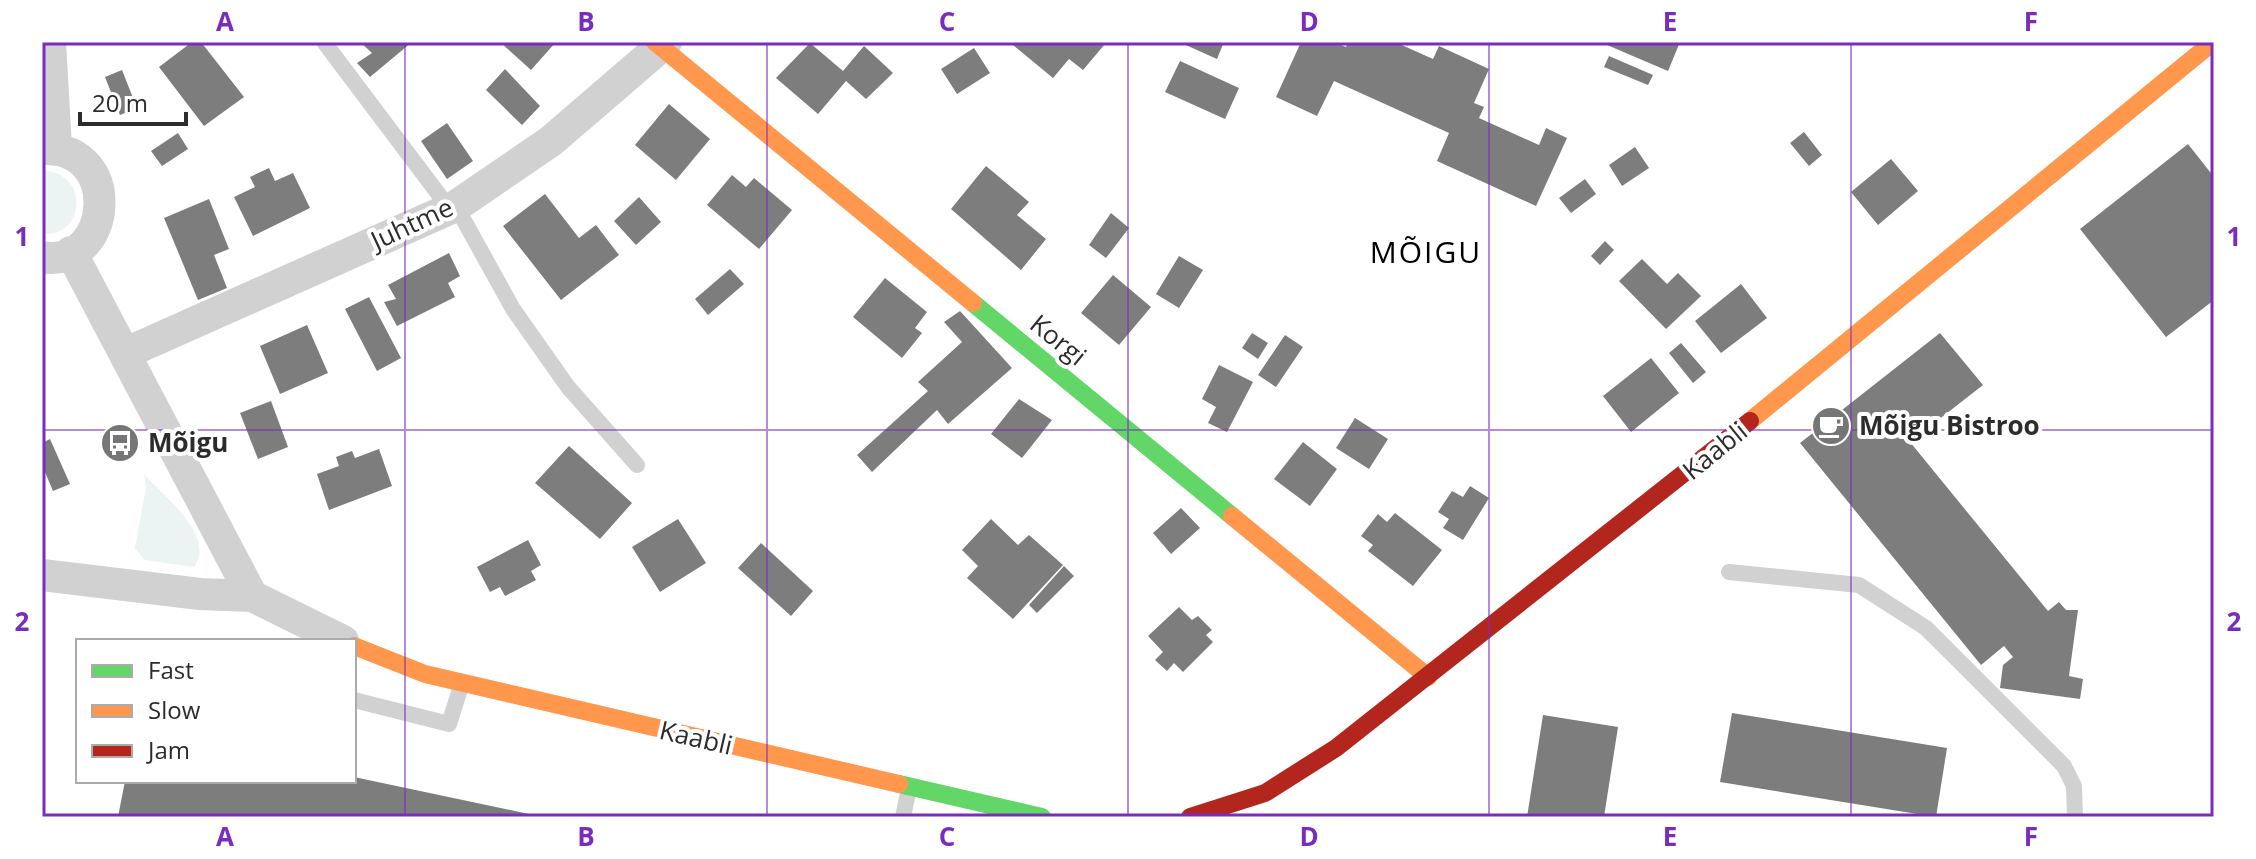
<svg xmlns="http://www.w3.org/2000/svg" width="2256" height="859" viewBox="0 0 2256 859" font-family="'Open Sans',sans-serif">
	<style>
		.green { fill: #ebf3f3 }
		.building { fill: #7d7d7d }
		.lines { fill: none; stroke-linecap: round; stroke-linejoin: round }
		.lane { stroke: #d1d1d1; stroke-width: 16 }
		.street { stroke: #d1d1d1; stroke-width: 32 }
		.fast { stroke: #63d668; stroke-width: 18 }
		.slow { stroke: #ff974d; stroke-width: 18 }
		.jam { stroke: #b3261e; stroke-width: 18 }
		.grid { fill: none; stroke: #7b2cbf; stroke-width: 2; stroke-opacity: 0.55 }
		.labels { text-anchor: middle; stroke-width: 8; stroke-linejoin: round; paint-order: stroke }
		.street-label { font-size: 26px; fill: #2c2c2c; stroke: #fff }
		.poi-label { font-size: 26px; font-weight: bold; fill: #2c2c2c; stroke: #fff; text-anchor: start }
		.quarter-label { font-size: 30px; letter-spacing: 2px; fill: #000; stroke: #fff }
		.neatline { fill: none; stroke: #7b2cbf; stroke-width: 3 }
		.grid-label { font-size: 26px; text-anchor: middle; font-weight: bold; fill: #7b2cbf }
	</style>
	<rect width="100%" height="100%" fill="#fff"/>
	<path class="green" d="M42 171C88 170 88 237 42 234Z
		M144 474C163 496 217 536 194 567L145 560 135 548 146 488Z"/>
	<path class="building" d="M192 42H201L244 97 204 126 159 67Z
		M360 42H412L370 77 357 63 372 53Z
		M500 42H556L531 70Z
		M1015 42H1102L1105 44 1083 70 1069 59 1053 78 1013 45Z
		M1179 42H1224L1217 59Z
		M1301 42H1334L1346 47 1348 42H1395L1433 59 1439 46 1489 69 1474 103 1484 107 1479 118 1539 145 1546 128 1567 138 1536 206 1437 161 1449 133 1334 81 1317 116 1276 97Z
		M1600 42H1680L1668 71Z
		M810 43 843 71 864 46 893 73 866 99 846 81 818 114 776 78Z
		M974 48 990 73 957 94 941 69Z
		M1609 56 1653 75 1648 85 1604 67Z
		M1180 61 1239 88 1225 119 1165 92Z
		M505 69 540 106 522 125 486 90Z
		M122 70 137 108 120 115 105 77Z
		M669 104 710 139 676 180 635 145Z
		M447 123 473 161 447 179 421 141Z
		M1804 132 1822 155 1809 166 1790 143Z
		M178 133 188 149 162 166 151 151Z
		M2188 144 2214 177V300L2166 337 2080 229Z
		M1635 147 1649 168 1622 186 1609 165Z
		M1891 159 1918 191 1878 225 1851 192Z
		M986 166 1029 202 1017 215 1046 239 1021 270 951 209Z
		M269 168 275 181 293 173 310 208 253 236 234 197 255 187 250 177Z
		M732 175 746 187 754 178 792 210 759 249 707 205Z
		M1585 179 1596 194 1571 213 1559 198Z
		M545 194 579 238 596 225 619 255 561 300 503 226Z
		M639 197 661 222 636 245 614 221Z
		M209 199 229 249 214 255 227 288 198 300 164 218Z
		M1111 213 1129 228 1106 258 1089 245Z
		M1605 241 1614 250 1600 265 1591 256Z
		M449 253 460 276 448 283 455 297 397 326 384 302 396 299 388 285Z
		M1179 256 1203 270 1179 308 1156 294Z
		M1642 259 1667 284 1678 273 1701 296 1666 329 1619 281Z
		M730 269 744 284 708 315 695 299Z
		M1113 275 1151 307 1119 345 1081 313Z
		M885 278 927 312 915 328 922 333 902 358 853 317Z
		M1741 284 1767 318 1721 353 1695 321Z
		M369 297 401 358 377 371 345 309Z
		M960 311 1012 368 948 424 937 410 872 472 857 455 928 391 918 382 962 342 944 322Z
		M307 325 328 373 280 394 260 346Z
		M1252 333 1268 343 1258 359 1242 348Z
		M1940 333 1983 385 1910 442 2048 611 2059 602 2066 610H2078L2069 676 2083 679 2080 699 2000 688 2003 665 2013 657 2004 646 1981 665 1800 443Z
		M1285 335 1303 347 1276 387 1258 375Z
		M1681 343 1706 372 1693 383 1669 353Z
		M1651 358 1679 393 1631 432 1603 396Z
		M1219 365 1253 382 1227 432 1208 423 1216 407 1202 399Z
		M1019 399 1052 420 1022 458 991 434Z
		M271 401 288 447 258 459 240 413Z
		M1355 418 1388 439 1369 469 1336 448Z
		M50 439 70 484 53 491 42 465V443Z
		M1303 442 1337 469 1310 506 1274 479Z
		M569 446 632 503 600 539 535 483Z
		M379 449 392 486 329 510 317 474 339 466 336 457 352 451 355 458Z
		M1470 486 1489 498 1463 540 1443 528 1449 519 1438 512 1452 491 1463 497Z
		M1181 508 1200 528 1171 554 1153 533Z
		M1395 513 1442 550 1413 586 1368 551 1373 545 1361 536 1378 514 1387 522Z
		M678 519 706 563 660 592 632 547Z
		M991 519 1018 545 1029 535 1063 565 1013 619 967 578 978 566 962 550Z
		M528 540 541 565 531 571 536 580 505 596 500 587 490 592 477 567Z
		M761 543 813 591 791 616 738 568Z
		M1064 566 1074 576 1037 613 1029 605Z
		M1179 607 1192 620 1198 616 1212 630 1206 635 1213 642 1183 672 1174 663 1167 671 1155 660 1163 652 1148 636Z
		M1732 713 1947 748 1936 817 1720 782Z
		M1543 715 1618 727 1604 817H1527Z
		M354 777 543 817H118L125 781H354Z"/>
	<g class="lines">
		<path class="lane" d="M324 42 449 208
			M456 206 513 309 568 387 637 465
			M1729 572 1859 585 1926 628 2064 766 2074 786 2075 817
			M354 700 449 724 461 686
			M903 817 909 788"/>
		<path class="street" d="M50 42 56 148
			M42 149C125 145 112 270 42 257
			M71 252 252 596
			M126 353 456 206 551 141 666 42
			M42 575 200 594 252 596 343 641"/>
		<path class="fast" d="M973 303 1232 516
			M899 784 1042 817"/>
		<path class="slow" d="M655 42 973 303
			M1750 421 2213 42
			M1232 516 1428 677
			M354 646 425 674 899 784"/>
		<path class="jam" d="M1190 817 1265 793 1336 748 1750 421"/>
	</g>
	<path class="grid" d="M405 42V817M767 42V817M1128 42V817M1489 42V817M1851 42V817M42 430H2214"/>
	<defs>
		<g id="cafe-disc" transform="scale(2)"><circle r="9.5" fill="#767676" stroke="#fff"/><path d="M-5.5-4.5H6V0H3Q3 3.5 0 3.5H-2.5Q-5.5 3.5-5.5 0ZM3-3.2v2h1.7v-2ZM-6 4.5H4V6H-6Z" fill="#fff"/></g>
		<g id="bus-disc" transform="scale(2)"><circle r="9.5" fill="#767676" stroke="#fff"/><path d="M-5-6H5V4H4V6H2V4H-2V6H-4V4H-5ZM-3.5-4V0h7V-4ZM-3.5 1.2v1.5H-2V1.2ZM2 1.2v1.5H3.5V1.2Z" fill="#fff"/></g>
	</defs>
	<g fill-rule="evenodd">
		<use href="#cafe-disc" x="1831" y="426"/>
		<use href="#bus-disc" x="120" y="443"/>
	</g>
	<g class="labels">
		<g class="street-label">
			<text transform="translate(412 224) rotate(-25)" y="9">Juhtme</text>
			<text transform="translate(1058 340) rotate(39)" y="9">Korgi</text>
			<text transform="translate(1715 451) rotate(-39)" y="9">Kaabli</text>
			<text transform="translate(696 738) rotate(13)" y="9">Kaabli</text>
		</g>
		<g class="poi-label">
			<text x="1859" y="435">Mõigu Bistroo</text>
			<text x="148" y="452">Mõigu</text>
		</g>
		<g class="quarter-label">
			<text x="1426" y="263">MÕIGU</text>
		</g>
	</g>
	<rect width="2256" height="859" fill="none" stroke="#ffffff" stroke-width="88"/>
	<rect x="76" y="639" width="280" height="144" fill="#ffffff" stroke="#ababab" stroke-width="2"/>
	<rect x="92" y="665" width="40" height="12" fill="#63d668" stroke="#ababab" stroke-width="2"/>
	<text x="148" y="679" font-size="24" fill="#2c2c2c">Fast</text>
	<rect x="92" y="705" width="40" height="12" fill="#ff974d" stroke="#ababab" stroke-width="2"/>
	<text x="148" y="719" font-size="24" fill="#2c2c2c">Slow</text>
	<rect x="92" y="745" width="40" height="12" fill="#b3261e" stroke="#ababab" stroke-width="2"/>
	<text x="148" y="759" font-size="24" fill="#2c2c2c">Jam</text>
	<path d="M80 112v12h106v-12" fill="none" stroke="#2c2c2c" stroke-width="4"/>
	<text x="92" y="112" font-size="24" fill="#2c2c2c" stroke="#ffffff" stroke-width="6" paint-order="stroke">20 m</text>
	<rect x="44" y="44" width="2168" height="771" class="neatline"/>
	<g class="grid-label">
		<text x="225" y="31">A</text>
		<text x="586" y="31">B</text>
		<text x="947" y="31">C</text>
		<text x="1309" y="31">D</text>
		<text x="1670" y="31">E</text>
		<text x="2031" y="31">F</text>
		<text x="22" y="246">1</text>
		<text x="2234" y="246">1</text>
		<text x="22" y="631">2</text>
		<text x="2234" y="631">2</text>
		<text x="225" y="846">A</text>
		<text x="586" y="846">B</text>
		<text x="947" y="846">C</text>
		<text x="1309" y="846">D</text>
		<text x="1670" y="846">E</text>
		<text x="2031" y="846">F</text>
	</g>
</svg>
